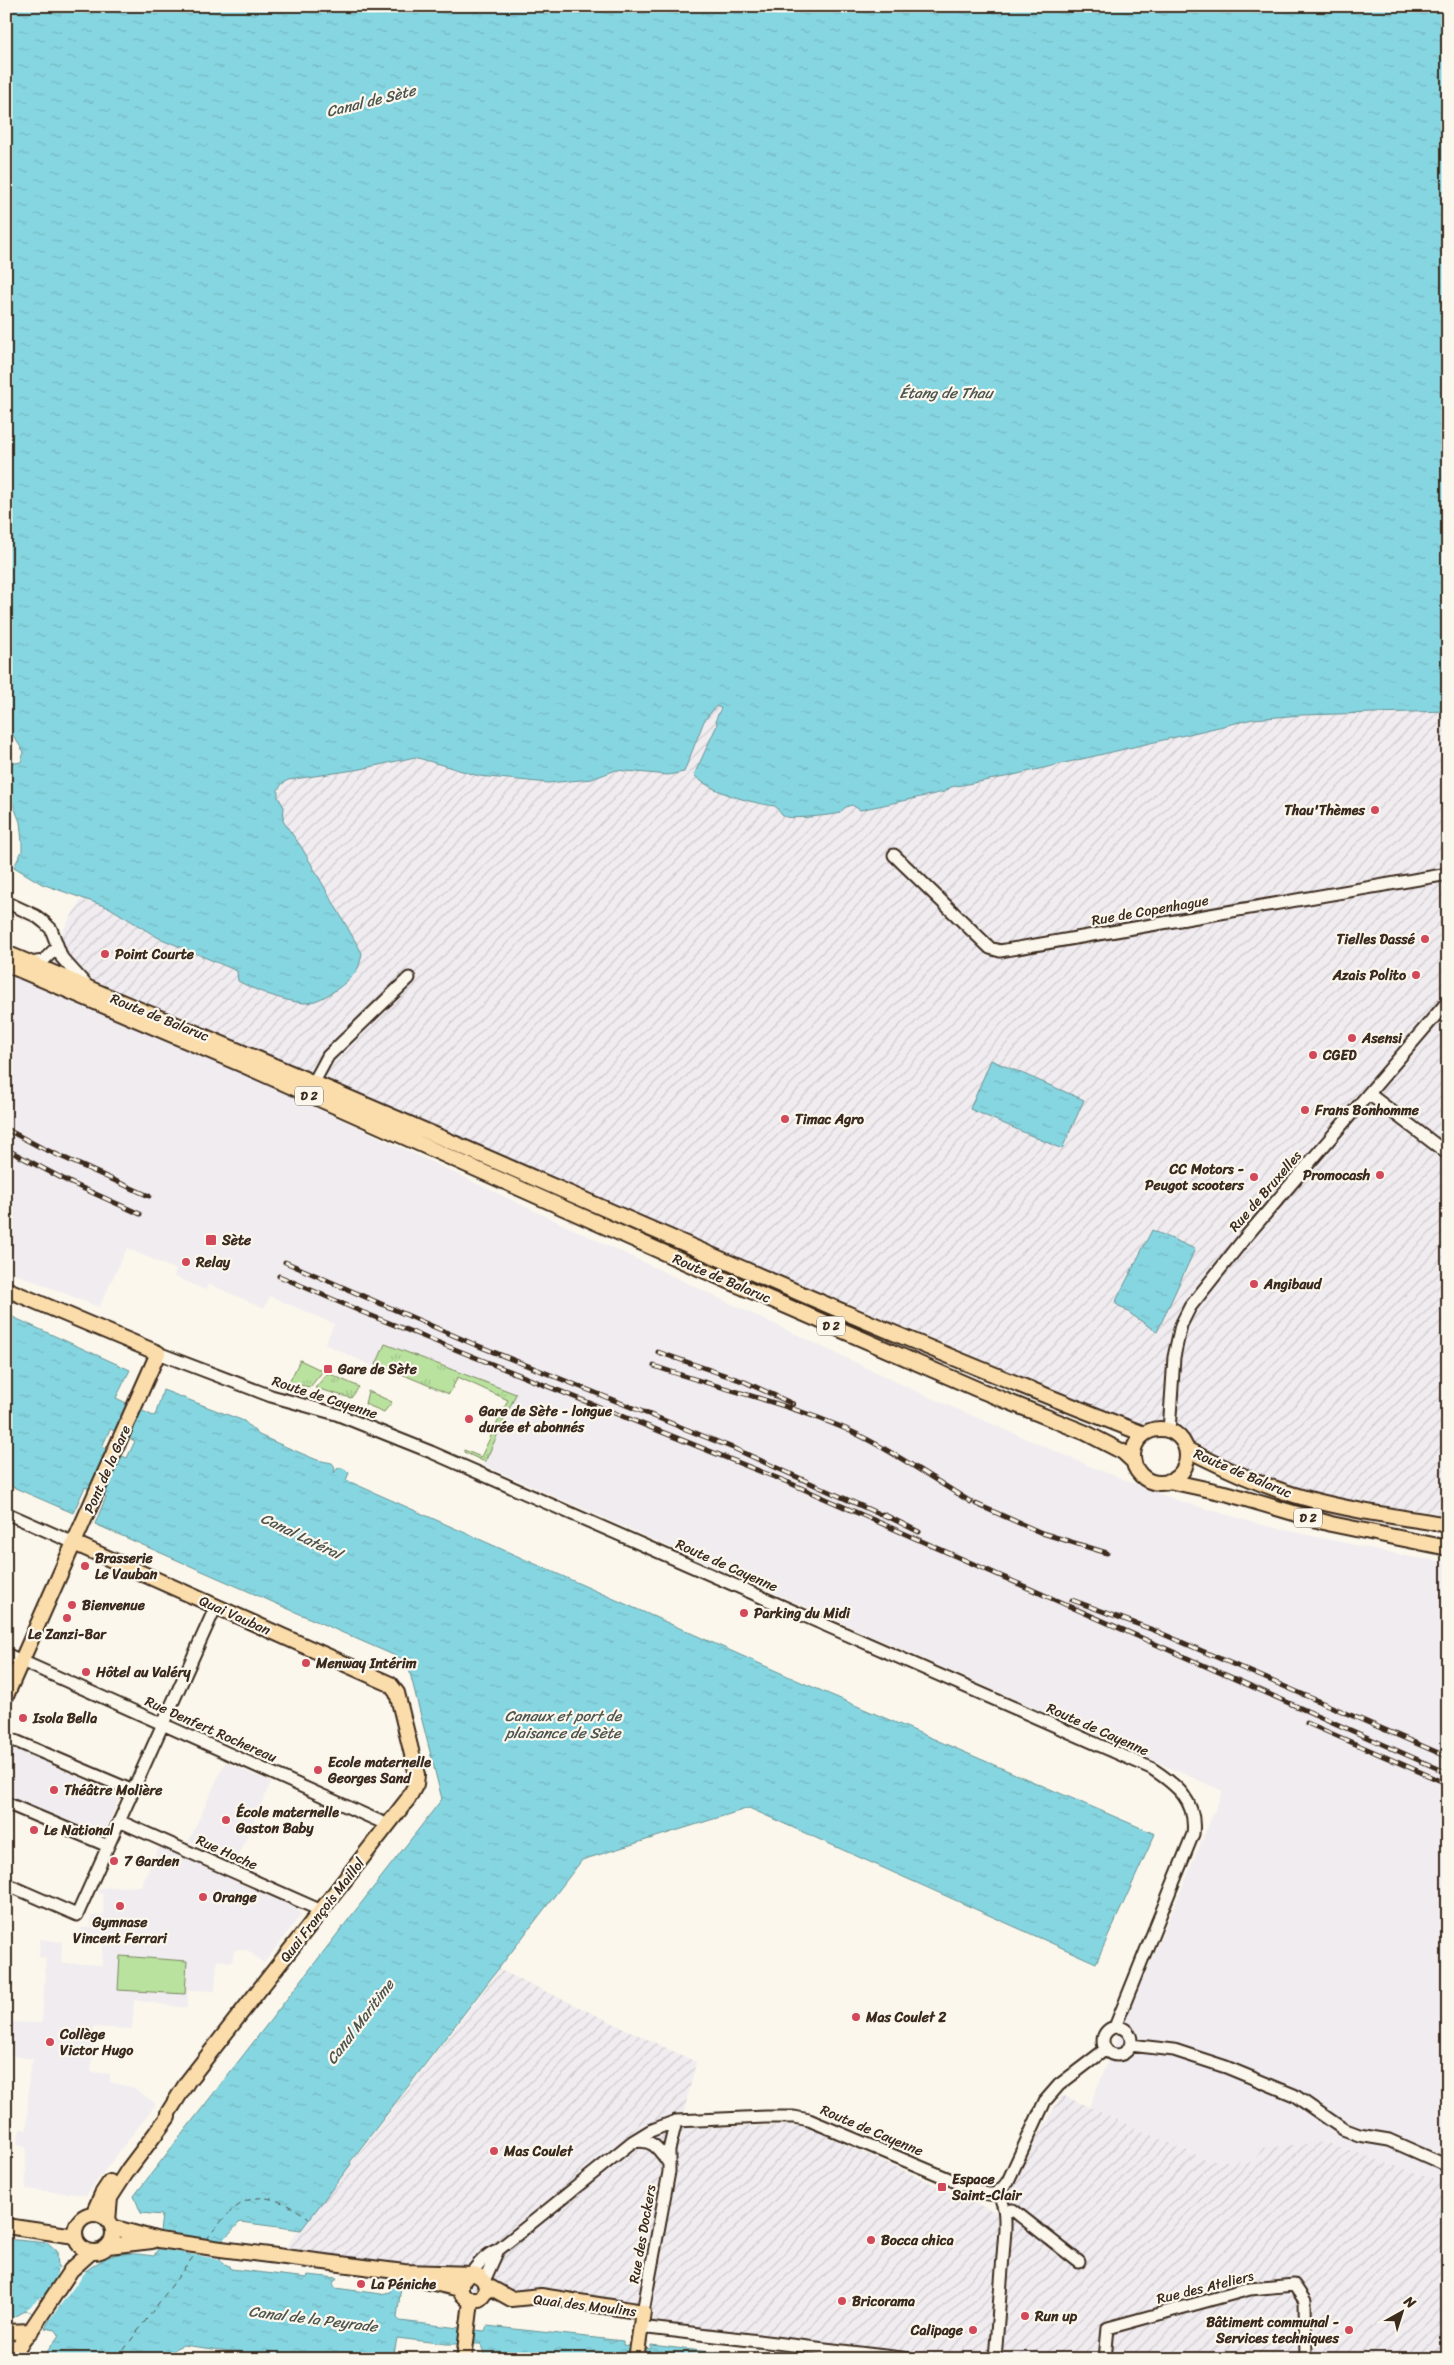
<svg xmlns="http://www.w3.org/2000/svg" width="1454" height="2365" viewBox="0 0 1454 2365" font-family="Sriracha,sans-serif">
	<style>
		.built { fill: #f0ecf0 }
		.industrial { fill: url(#industrial-furrows) }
		.grass { fill: url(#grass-tufts); stroke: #7a865e }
		.park { fill: #b9e29f; stroke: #7a865e }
		.water { fill: url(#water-ripples); stroke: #689193; fill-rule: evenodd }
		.pier { fill: #fbf7ec }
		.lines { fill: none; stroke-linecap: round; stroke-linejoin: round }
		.ferry { stroke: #4e554f; stroke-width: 1; stroke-dasharray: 6 5; stroke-linecap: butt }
		.minor-casing { stroke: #3b2a1e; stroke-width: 15 }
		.major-casing { stroke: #3b2a1e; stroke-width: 18 }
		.minor { stroke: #fbf7ec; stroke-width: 11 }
		.major { stroke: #fbddab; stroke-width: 14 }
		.rail-casing { stroke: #3b2a1e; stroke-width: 5 }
		.rail { stroke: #fbf7ec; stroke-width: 3; stroke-dasharray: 9; stroke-linecap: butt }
		.poi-dot { fill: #d1495b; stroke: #fbf7ec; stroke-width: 2 }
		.labels { text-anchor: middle; stroke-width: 4.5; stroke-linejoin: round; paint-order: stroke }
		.shield { fill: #fbf7ec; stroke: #75685c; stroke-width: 1 }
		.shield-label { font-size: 12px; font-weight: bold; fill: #3b2a1e }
		.poi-label { font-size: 14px; font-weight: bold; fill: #3b2a1e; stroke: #fbf7ec; text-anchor: start }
		.street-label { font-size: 14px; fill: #3b2a1e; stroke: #fbf7ec }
		.water-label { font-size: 15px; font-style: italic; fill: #4e554f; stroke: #fbf7ec }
	</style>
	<defs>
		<pattern id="industrial-furrows" width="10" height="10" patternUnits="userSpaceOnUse" patternTransform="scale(1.25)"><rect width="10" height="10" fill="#f0ecf0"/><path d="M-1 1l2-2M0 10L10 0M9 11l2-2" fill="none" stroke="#cfcbcd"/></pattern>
		<pattern id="grass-tufts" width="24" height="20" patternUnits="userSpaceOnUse" patternTransform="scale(1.25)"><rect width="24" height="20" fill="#b9e29f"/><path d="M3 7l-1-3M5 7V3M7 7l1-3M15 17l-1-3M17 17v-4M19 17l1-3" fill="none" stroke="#a0c288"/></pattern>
		<pattern id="water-ripples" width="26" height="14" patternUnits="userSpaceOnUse" patternTransform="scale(1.25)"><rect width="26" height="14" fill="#86d6e1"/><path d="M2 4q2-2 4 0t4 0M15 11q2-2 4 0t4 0" fill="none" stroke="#75b8c1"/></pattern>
	</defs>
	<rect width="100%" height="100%" fill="#fbf7ec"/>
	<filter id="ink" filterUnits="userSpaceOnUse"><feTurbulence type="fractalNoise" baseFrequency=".02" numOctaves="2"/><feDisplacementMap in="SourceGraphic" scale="10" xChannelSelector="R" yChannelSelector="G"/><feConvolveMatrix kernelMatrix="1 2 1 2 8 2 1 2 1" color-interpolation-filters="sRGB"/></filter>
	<g filter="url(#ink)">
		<path class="built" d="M6 972 245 1074 924 1395 1092 1467 1176 1500 1262 1525 1410 1557 1448 1562V2184L1326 2142 1253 2162 1208 2160 1089 2107 1223 1791 484 1465 515 1394 385 1344 375 1367 325 1344 334 1324 270 1296 264 1308 209 1284 205 1290 174 1276 176 1270 127 1248 99 1307 6 1270Z
			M6 1744 120 1796 103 1837 6 1797Z
			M225 1762 271 1782 236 1861 189 1841Z
			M159 1847 298 1909 300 1916 264 1963 247 1950H234L232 1962 217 1960 215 1991 188 1990 187 2008 134 2000 132 2029 94 2027 91 2072 110 2074V2082L134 2088 156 2104 86 2195 26 2189V2146L17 2144 20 2129 27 2130 29 2075 33 2059 6 2055V2022L42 2023 46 1958 39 1957 40 1939 62 1942 61 1963 102 1965 103 1941 80 1940 81 1928H91V1916L104 1915 103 1894 98 1893 99 1888 141 1886Z"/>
		<path class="industrial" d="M716 706 721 708 716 719 717 724 694 775 702 783 758 804 775 806 782 815 788 818 836 814 844 806 852 805 860 810 891 804 944 792 951 787 1005 777 1253 719 1301 715 1448 711V1514L1396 1508 1296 1490 41 967 83 897 110 908 157 937 237 971 238 981 247 986 305 1003 318 1000 362 953 302 848 283 821 284 808 278 797 282 784 288 780 361 769 415 757 521 781 548 783 592 779 616 770 686 768 704 721Z
			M500 1970 696 2062 680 2128 803 2125 995 2212 1062 2095 1208 2160 1253 2162 1263 2148 1326 2142 1448 2184V2359H955L653 2323 282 2252Z"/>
		<path class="grass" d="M385 1344 516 1394 485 1462 464 1452V1450L481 1457 508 1400 458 1377 449 1394 392 1370 389 1372 375 1367Z
			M300 1360 323 1371 310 1387 289 1383Z
			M328 1373 359 1387 351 1398 315 1388Z
			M368 1391 392 1402 384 1412 365 1404Z"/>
		<path class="park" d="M120 1956 187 1961 185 1994 118 1990Z"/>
		<path class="water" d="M6 6H1448V711L1301 715 1253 719 1005 777 951 787 944 792 860 810 852 805C842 807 842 813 836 814 827 815 787 821 782 815 779 812 778 809 775 806 751 803 710 792 694 775L717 725 716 719 721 708 716 706 704 721 684 772 668 775 616 770 592 779 548 783 479 776 415 757 361 769 288 780 282 784 278 790V797L284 807 283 821 302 848 362 953C361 958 360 964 358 968 351 982 319 1004 304 1003 283 1001 256 991 238 981L237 971 157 937 110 908 42 884 14 867 22 851V842L20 822 6 786V746L10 759 15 763 21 762 24 752 6 725Z
			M991 1060 1084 1100 1062 1149 970 1109Z
			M1152 1230 1195 1249 1157 1332 1115 1303Z
			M6 1314 130 1370 116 1398 151 1415 154 1416 156 1413 163 1390 244 1421 259 1435 277 1443 317 1460 332 1463 335 1467 334 1473 338 1468H343L349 1473 346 1480 801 1682 1155 1834 1096 1963 749 1808 582 1860 350 2162 351 2164 301 2230 240 2222 222 2241 220 2259 224 2265 230 2266 231 2269 307 2278 308 2275 337 2278 333 2283 335 2288 381 2294 390 2292 391 2285 401 2286 397 2318 400 2321 459 2328 461 2315 474 2330 485 2331 487 2326 623 2341V2345L651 2349V2345L769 2359H483L484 2350 481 2344H446L397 2338 393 2359H289L183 2345 176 2348 168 2359H42L59 2335 56 2330 45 2328 50 2319 26 2310 6 2321V2239L48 2243 57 2251 58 2268 86 2271C114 2250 121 2252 154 2256L158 2249 162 2215 141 2213 134 2196 442 1799 407 1661 95 1524 106 1497 85 1487 73 1513 6 1484ZM110 1429 135 1441 127 1458 102 1447Z"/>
		<path class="pier" d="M161 2231 222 2241 219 2259 158 2249Z
			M58 2268 86 2271 50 2319 26 2310 46 2293 55 2280Z"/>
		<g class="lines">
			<path class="ferry" d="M206 2240C241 2194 259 2184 309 2218
				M117 2359 196 2253"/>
			<g class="minor-casing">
				<path id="minor" d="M894 855 990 948 1000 951 1448 874
					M6 902 36 916 45 923 51 929 62 958 88 987
					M31 963 43 961 57 947
					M314 1082 328 1056 409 978
					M1369 1094 1448 1154
					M158 1353 271 1396 336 1414 431 1452 1151 1768C1177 1785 1197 1801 1193 1834L1115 2027
					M1169 1431 1174 1357 1181 1325 1190 1307 1244 1239 1448 1001
					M6 1513 74 1543
					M6 1654 388 1825
					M6 1737 133 1791
					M6 1803 108 1846
					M119 1821 322 1911
					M6 1884 77 1915 216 1606
					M1103 2041a14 14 0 1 1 28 0a14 14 0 1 1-28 0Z
					M1130 2045 1174 2050 1226 2067 1294 2095 1343 2129 1359 2135 1389 2140 1448 2166
					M633 2142C652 2138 658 2148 668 2162
					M1005 2211 1013 2210 1079 2262
					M470 2275C477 2265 487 2253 498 2250L632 2142 650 2131 676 2121 766 2117H794L809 2120 973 2189C991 2196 996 2198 1008 2181L1045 2101 1059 2085 1106 2049
					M484 2281 498 2250
					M643 2312 669 2172V2150L676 2121
					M640 2327 910 2359
					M6 2342 10 2345 11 2356
					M995 2359 1005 2230C1005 2216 1006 2205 997 2193
					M1105 2359 1108 2328 1250 2289 1294 2285 1305 2301 1306 2359"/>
			</g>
			<g class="major-casing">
				<path id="major" d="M6 953C50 971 94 991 138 1009 475 1147 804 1303 1144 1434
					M6 964 243 1065 687 1263 977 1389 1086 1433 1123 1452 1134 1462
					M6 1289 158 1353 6 1696
					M1133 1456a27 27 0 1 1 54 0a27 27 0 1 1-54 0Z
					M1186 1449C1224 1468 1264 1487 1305 1498 1352 1511 1400 1517 1448 1525
					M1169 1481 1229 1494 1331 1524 1448 1548
					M74 1543 390 1684 397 1693 417 1775 416 1784 408 1799 188 2081 168 2113V2117L128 2170 110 2198 108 2221
					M75 2233a19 19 0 1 1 38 0a19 19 0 1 1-38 0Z
					M93 2214 102 2194 110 2182
					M6 2226 75 2236
					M112 2227 159 2240 221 2249 404 2272 474 2274C487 2278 490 2291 479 2299H467L461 2293V2283L468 2275
					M108 2246 152 2241
					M407 2274 416 2279 460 2289
					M486 2285 511 2299 541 2296 643 2312 636 2359
					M6 2332 31 2331
					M9 2359 33 2327 71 2270 91 2252
					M464 2359 471 2301"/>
			</g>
			<use href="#minor" class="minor"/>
			<use href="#major" class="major"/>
			<g class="rail-casing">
				<path id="rail" d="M6 1129 40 1147 149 1196
					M6 1149 71 1183 140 1214
					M285 1262 471 1343 733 1448 888 1518
					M279 1276 362 1312 792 1484 1448 1773
					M658 1352 745 1382 793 1404
					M654 1366C717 1388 784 1402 846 1429 890 1449 930 1477 971 1502
					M976 1504 1042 1533 1107 1553
					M883 1514 919 1532
					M1072 1600 1156 1631 1448 1757
					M1307 1723 1448 1784"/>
			</g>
			<use href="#rail" class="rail"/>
		</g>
	</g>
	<g class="poi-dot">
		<circle cx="1375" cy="810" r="5"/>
		<circle cx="1425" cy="939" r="5"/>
		<circle cx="105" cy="954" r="5"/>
		<circle cx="1416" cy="975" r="5"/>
		<circle cx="1352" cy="1038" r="5"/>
		<circle cx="1313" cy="1055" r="5"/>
		<circle cx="1305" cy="1110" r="5"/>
		<circle cx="785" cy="1119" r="5"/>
		<circle cx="1380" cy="1175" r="5"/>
		<circle cx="1254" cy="1177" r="5"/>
		<rect x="205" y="1234" width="12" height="12" rx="2.5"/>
		<circle cx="186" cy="1262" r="5"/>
		<circle cx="1254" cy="1284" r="5"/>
		<rect x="323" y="1364" width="10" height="10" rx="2.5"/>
		<circle cx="469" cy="1419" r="5"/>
		<circle cx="85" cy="1566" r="5"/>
		<circle cx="72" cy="1605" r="5"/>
		<circle cx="744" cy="1613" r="5"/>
		<circle cx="67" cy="1618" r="5"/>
		<circle cx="306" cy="1663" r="5"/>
		<circle cx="86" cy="1672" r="5"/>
		<circle cx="23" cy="1718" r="5"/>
		<circle cx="318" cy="1770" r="5"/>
		<circle cx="54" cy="1790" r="5"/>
		<circle cx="226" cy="1820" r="5"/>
		<circle cx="34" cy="1830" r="5"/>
		<circle cx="114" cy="1861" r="5"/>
		<circle cx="203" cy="1897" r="5"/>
		<circle cx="120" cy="1906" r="5"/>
		<circle cx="856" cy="2017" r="5"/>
		<circle cx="50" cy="2042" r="5"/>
		<circle cx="494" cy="2151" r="5"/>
		<rect x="937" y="2182" width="10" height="10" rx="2.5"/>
		<circle cx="871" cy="2240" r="5"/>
		<circle cx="361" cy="2284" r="5"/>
		<circle cx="842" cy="2301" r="5"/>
		<circle cx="1025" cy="2316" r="5"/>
		<circle cx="973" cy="2330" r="5"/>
		<circle cx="1349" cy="2330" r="5"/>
	</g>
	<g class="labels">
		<g class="shield">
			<rect x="295" y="1086.5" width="28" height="19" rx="4"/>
			<rect x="817" y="1316.5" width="28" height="19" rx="4"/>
			<rect x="1294" y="1508.5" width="28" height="19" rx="4"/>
		</g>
		<g class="shield-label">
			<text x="309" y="1100">D 2</text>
			<text x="831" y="1330">D 2</text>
			<text x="1308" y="1522">D 2</text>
		</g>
		<g class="poi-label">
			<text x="1365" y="815" text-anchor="end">Thau'Thèmes</text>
			<text x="1415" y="944" text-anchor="end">Tielles Dassé</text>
			<text x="115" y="959">Point Courte</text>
			<text x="1406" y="980" text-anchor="end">Azais Polito</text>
			<text x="1362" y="1043">Asensi</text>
			<text x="1323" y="1060">CGED</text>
			<text x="1315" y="1115">Frans Bonhomme</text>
			<text x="795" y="1124">Timac Agro</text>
			<text x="1244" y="1174" text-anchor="end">CC Motors -<tspan x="1244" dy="16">Peugot scooters</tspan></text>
			<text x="1370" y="1180" text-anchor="end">Promocash</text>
			<text x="222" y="1245">Sète</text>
			<text x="196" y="1267">Relay</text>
			<text x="1264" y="1289">Angibaud</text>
			<text x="338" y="1374">Gare de Sète</text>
			<text x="479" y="1416">Gare de Sète - longue<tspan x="479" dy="16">durée et abonnés</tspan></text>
			<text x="95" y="1563">Brasserie<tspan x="95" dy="16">Le Vauban</tspan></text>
			<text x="82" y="1610">Bienvenue</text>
			<text x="754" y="1618">Parking du Midi</text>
			<text x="67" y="1639" text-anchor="middle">Le Zanzi-Bar</text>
			<text x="316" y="1668">Menway Intérim</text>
			<text x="96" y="1677">Hôtel au Valéry</text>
			<text x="33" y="1723">Isola Bella</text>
			<text x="328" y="1767">Ecole maternelle<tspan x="328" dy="16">Georges Sand</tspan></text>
			<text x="64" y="1795">Théâtre Molière</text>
			<text x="236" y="1817">École maternelle<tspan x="236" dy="16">Gaston Baby</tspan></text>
			<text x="44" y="1835">Le National</text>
			<text x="124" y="1866">7 Garden</text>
			<text x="213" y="1902">Orange</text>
			<text x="120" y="1927" text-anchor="middle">Gymnase<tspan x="120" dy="16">Vincent Ferrari</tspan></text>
			<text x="866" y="2022">Mas Coulet 2</text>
			<text x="60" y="2039">Collège<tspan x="60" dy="16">Victor Hugo</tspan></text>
			<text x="504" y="2156">Mas Coulet</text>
			<text x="952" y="2184">Espace<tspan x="952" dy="16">Saint-Clair</tspan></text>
			<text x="881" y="2245">Bocca chica</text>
			<text x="371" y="2289">La Péniche</text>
			<text x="852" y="2306">Bricorama</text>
			<text x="1035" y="2321">Run up</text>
			<text x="1339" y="2327" text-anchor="end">Bâtiment communal -<tspan x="1339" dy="16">Services techniques</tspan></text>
			<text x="963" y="2335" text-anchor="end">Calipage</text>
		</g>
		<g class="street-label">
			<text transform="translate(1150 910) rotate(-10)" y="5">Rue de Copenhague</text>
			<text transform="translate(160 1017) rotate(22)" y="5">Route de Balaruc</text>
			<text transform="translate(1265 1191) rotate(-49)" y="5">Rue de Bruxelles</text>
			<text transform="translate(722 1278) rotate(23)" y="5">Route de Balaruc</text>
			<text transform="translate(325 1397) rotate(18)" y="5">Route de Cayenne</text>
			<text transform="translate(107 1469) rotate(-66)" y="5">Pont de la Gare</text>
			<text transform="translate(1243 1473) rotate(23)" y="5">Route de Balaruc</text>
			<text transform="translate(727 1565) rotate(24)" y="5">Route de Cayenne</text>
			<text transform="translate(235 1615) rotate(24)" y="5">Quai Vauban</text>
			<text transform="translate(211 1729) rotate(24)" y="5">Rue Denfert Rochereau</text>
			<text transform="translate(1098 1729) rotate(24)" y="5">Route de Cayenne</text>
			<text transform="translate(227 1852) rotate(24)" y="5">Rue Hoche</text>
			<text transform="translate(322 1910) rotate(-52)" y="5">Quai François Maillol</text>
			<text transform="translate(872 2130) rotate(23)" y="5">Route de Cayenne</text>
			<text transform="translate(642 2234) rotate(-80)" y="5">Rue des Dockers</text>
			<text transform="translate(1205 2287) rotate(-14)" y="5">Rue des Ateliers</text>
			<text transform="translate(585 2305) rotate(7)" y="5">Quai des Moulins</text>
		</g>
		<g class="water-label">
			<text transform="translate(371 101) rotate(-14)" y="5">Canal de Sète</text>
			<text x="946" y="398">Étang de Thau</text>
			<text transform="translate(301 1536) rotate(26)" y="5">Canal Latéral</text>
			<text x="563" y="1721">Canaux et port de<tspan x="563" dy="17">plaisance de Sète</tspan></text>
			<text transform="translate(360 2022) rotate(-53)" y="5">Canal Maritime</text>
			<text transform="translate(313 2319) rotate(7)" y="5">Canal de la Peyrade</text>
		</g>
	</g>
	<rect width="1454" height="2365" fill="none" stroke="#fbf7ec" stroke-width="25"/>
	<rect x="12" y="12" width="1429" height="2340" fill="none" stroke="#3b2a1e" stroke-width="2" filter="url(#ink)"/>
	<g transform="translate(1402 2312) rotate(39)" stroke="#fbf7ec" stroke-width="4" paint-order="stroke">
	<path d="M0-4L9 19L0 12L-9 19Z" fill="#3b2a1e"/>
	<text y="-8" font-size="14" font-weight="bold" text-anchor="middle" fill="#3b2a1e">N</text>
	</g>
</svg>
